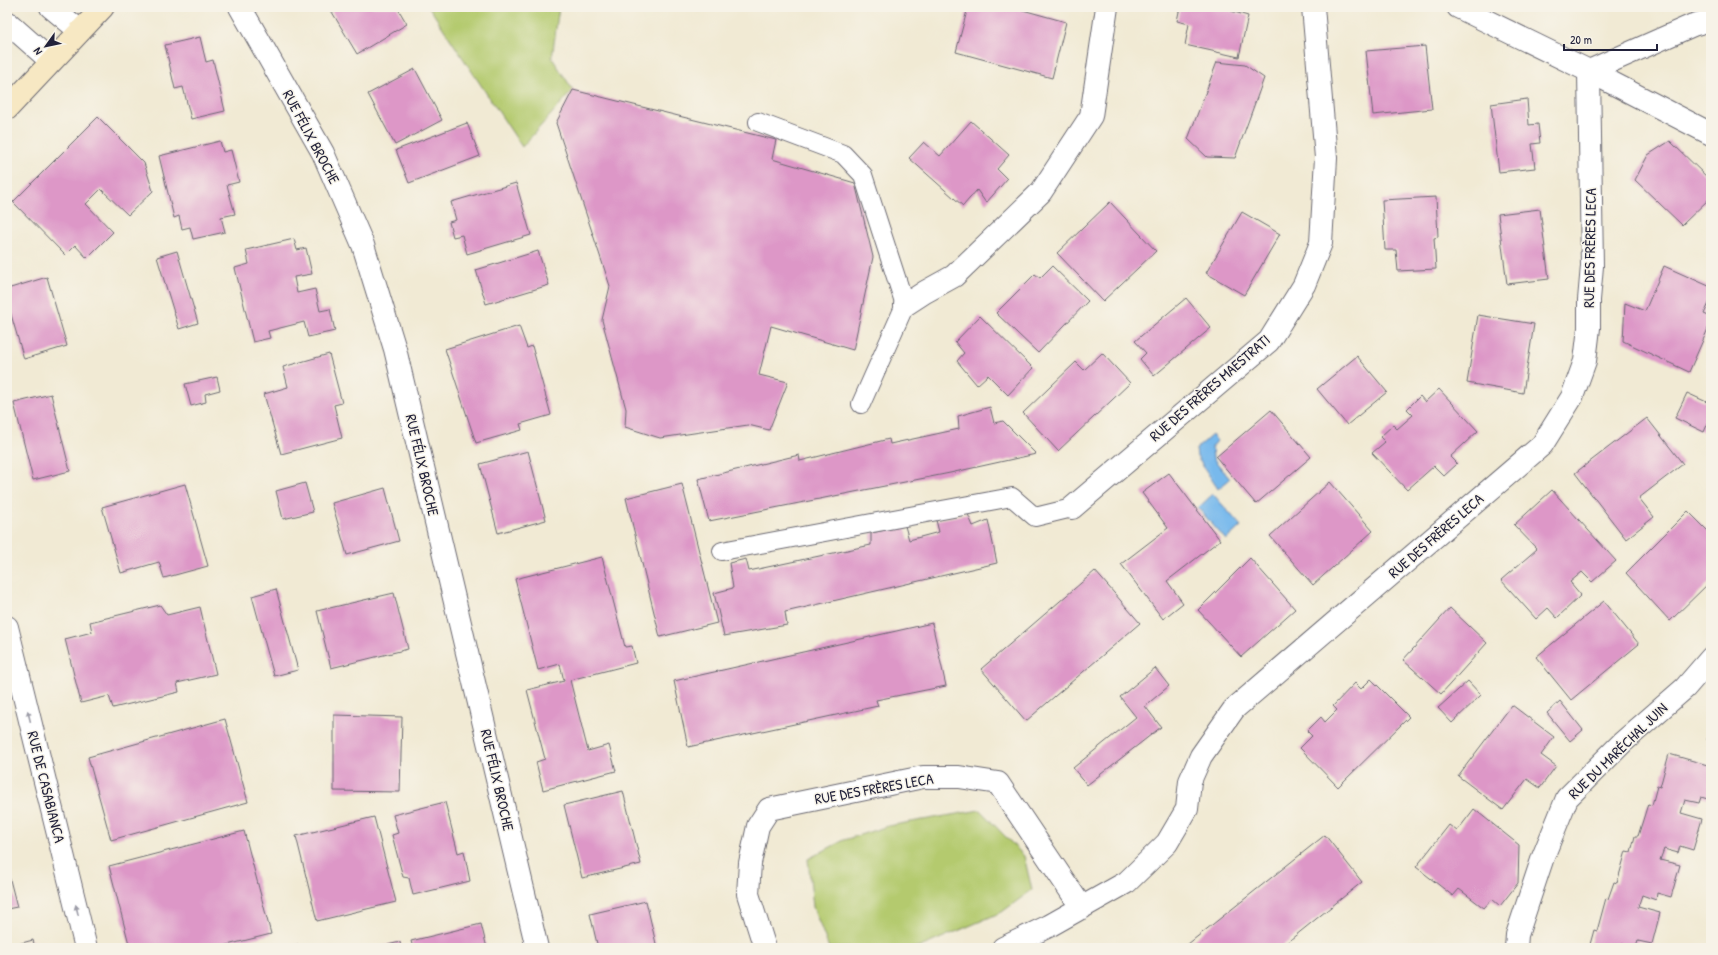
<svg xmlns="http://www.w3.org/2000/svg" width="1718" height="955" viewBox="0 0 1718 955" font-family="'Patrick Hand',sans-serif">
	<style>
		.green { fill: #b4ca6e; stroke: #6b7654 }
		.water { fill: #78b9ec; stroke: #4d6e94 }
		.building { fill: #dd97c7 }
		.lines { fill: none; stroke-linecap: round; stroke-linejoin: round }
		.service-casing { stroke: #6a6871; stroke-width: 20 }
		.minor-casing { stroke: #6a6871; stroke-width: 24 }
		.tertiary-casing { stroke: #6a6871; stroke-width: 24 }
		.secondary-casing { stroke: #6a6871; stroke-width: 24 }
		.service { stroke: #fff; stroke-width: 18 }
		.minor { stroke: #fff; stroke-width: 22 }
		.tertiary { stroke: #fff; stroke-width: 22 }
		.secondary { stroke: #f7e8c3; stroke-width: 22 }
		.oneway { fill: #9c9ca7 }
		.labels { text-anchor: middle; stroke-width: 3; stroke-linejoin: round; paint-order: stroke }
		.street-label { font-size: 15px; fill: #22223b; stroke: #f7f3e8 }
	</style>
	<rect width="100%" height="100%" fill="#f7f3e8"/>
	<filter id="ink" filterUnits="userSpaceOnUse"><feTurbulence type="fractalNoise" baseFrequency=".025" numOctaves="2"/><feDisplacementMap in="SourceGraphic" scale="8" xChannelSelector="R" yChannelSelector="G"/><feConvolveMatrix kernelMatrix="1 2 1 2 8 2 1 2 1" color-interpolation-filters="sRGB"/></filter>
	<filter id="wash" filterUnits="userSpaceOnUse"><feTurbulence type="fractalNoise" baseFrequency=".012" numOctaves="4" result="noise"/><feDisplacementMap in="SourceGraphic" scale="16" xChannelSelector="R" yChannelSelector="G"/><feGaussianBlur stdDeviation="0.9" result="paint"/><feColorMatrix in="noise" values="0 0 0 0 0 0 0 0 0 0 0 0 0 0 0 0 0 1.4 0 .05"/><feComposite in="paint" operator="in"/></filter>
	<g filter="url(#wash)">
		<rect width="100%" height="100%" fill="#f1ead4"/>
		<path class="green" d="M429 7H559L552 58 573 90 522 147Z
			M980 810 1024 856 1032 890 1002 912 918 948H829L813 907 808 859 844 840 888 826Z"/>
		<path class="water" d="M1212 435 1217 441 1212 447 1213 458 1230 479 1218 489 1197 457 1196 449Z
			M1213 494 1241 526 1226 540 1198 508Z"/>
		<g id="blocks">
			<path class="building" d="M329 7H397L407 24 357 54Z
				M968 7H1012L1066 22 1052 78 956 52Z
				M1180 7H1232L1231 11 1248 16 1239 57 1185 45 1189 24 1177 21Z
				M200 37 206 62 213 60 225 111 191 119 183 87 175 89 165 45Z
				M1425 46 1432 109 1373 115 1366 51Z
				M1217 62 1245 65 1264 78 1235 158 1207 157 1188 139Z
				M415 69 442 120 395 145 368 94Z
				M573 90 776 140 772 159 855 183 873 257 853 350 771 326 759 375 788 382 769 430 748 425 660 438 625 427 626 409 602 320 610 286 556 123Z
				M1527 99 1529 125 1538 124 1540 143 1532 144 1535 168 1499 172 1491 104Z
				M98 117 144 163 153 191 128 215 101 189 86 204 113 232 87 258 75 245 65 255 13 202Z
				M971 121 1009 155 997 169 1007 179 986 203 977 190 963 206 909 158 924 142 940 156Z
				M467 123 480 156 409 183 396 150Z
				M220 141 223 152 231 150 239 182 227 185 235 214 221 217 225 232 193 239 190 227 182 229 179 216 174 218 159 156Z
				M1670 141 1711 181V197L1682 225 1635 180 1648 155Z
				M516 183 531 235 467 254 462 235 453 237 449 222 456 220 451 202Z
				M1436 197 1438 237 1434 238 1436 269 1398 271 1396 250H1385L1382 200Z
				M1110 202 1156 251 1103 301 1057 253Z
				M1540 209 1549 279 1507 284 1498 214Z
				M1242 212 1280 234 1244 295 1206 273Z
				M294 239 297 250 306 248 312 274 294 277 297 293 315 289 320 311 330 309 335 331 308 337 304 322 268 331 270 338 253 342 235 268 249 264 246 250Z
				M177 251 198 323 179 329 157 257Z
				M538 251 549 285 486 304 476 270Z
				M1052 266 1088 301 1038 353 996 313 1035 274 1040 278Z
				M1664 266 1711 287V299L1704 314 1711 317V322L1689 372 1623 341 1625 303 1645 311Z
				M47 277 67 346 24 359 7 301V289Z
				M1186 298 1211 328 1154 376 1140 359 1146 353 1135 341Z
				M1478 315 1534 324 1523 393 1467 383Z
				M980 316 1033 368 1008 395 988 375 977 385 957 361 964 353 955 342Z
				M519 326 527 348 532 346 551 415 520 424 522 430 476 443 445 349Z
				M1102 353 1130 383 1058 451 1023 413 1076 362 1084 370Z
				M329 354 342 403 334 405 342 438 281 454 264 394 288 387 283 367Z
				M1357 356 1387 392 1347 425 1317 389Z
				M217 377 220 390 205 394 206 402 191 406 185 384Z
				M1439 389 1478 431 1450 457 1457 464 1444 476 1434 466 1407 490 1372 453 1385 442 1380 437 1393 425 1397 429 1413 415 1407 409 1420 396 1425 402Z
				M1687 393 1711 404V416L1704 432 1675 418Z
				M51 394 70 471 33 480 14 403Z
				M990 407 994 423 1003 421 1036 454 950 473 709 521 698 479 799 455 800 461 889 439 890 444 959 429 958 416Z
				M1271 410 1311 457 1256 504 1216 457Z
				M1647 418 1683 464 1639 498 1654 517 1626 539 1575 473Z
				M528 451 546 520 498 533 480 464Z
				M1169 473 1220 540 1167 581 1183 603 1163 619 1121 564 1168 528 1142 493Z
				M1330 482 1373 531 1313 585 1270 536Z
				M305 483 313 512 283 519 276 491Z
				M185 484 208 566 164 578 159 562 121 573 102 507Z
				M682 484 717 623 660 637 626 498Z
				M385 488 399 541 347 555 332 503Z
				M1552 490 1616 561 1592 582 1582 572 1570 582 1581 595 1557 618 1548 608 1536 619 1501 580 1537 549 1514 525Z
				M1688 511 1711 534V581L1670 621 1626 573Z
				M968 514 973 526 988 520 997 563 785 612 787 625 724 636 714 593 733 588 729 563 746 559 749 571 871 545V533L905 526 909 540 939 532 936 520Z
				M602 557 625 647 632 646 636 663 570 680 588 751 609 745 616 771 543 790 536 762 545 759 527 690 564 681 560 664 538 670 515 579Z
				M1250 558 1295 609 1241 657 1198 610Z
				M1095 571 1140 623 1026 721 981 669Z
				M276 589 298 670 274 676 252 596Z
				M394 593 408 649 331 668 317 611Z
				M1604 601 1639 644 1571 700 1536 657Z
				M160 605 167 615 200 607 216 674 177 683 179 692 113 708 109 696 81 703 65 639 92 632 90 622Z
				M1450 608 1487 643 1441 694 1403 660Z
				M932 623 946 686 876 700 878 706 688 747 674 681Z
				M1155 668 1169 686 1145 706 1161 727 1087 785 1073 768 1136 717 1120 697Z
				M1371 679 1409 717 1338 787 1300 748 1312 736 1307 731 1321 717 1325 722 1337 710 1333 706 1355 683 1361 689Z
				M1468 681 1481 695 1452 723 1438 708Z
				M1560 701 1583 730 1570 741 1547 713Z
				M1512 705 1554 737 1541 755 1556 766 1540 788 1527 779 1503 810 1458 776Z
				M334 715 402 717 400 792 334 791Z
				M225 719 248 802 111 840 88 757Z
				M1710 725H1711V741L1707 740Z
				M1669 754 1711 766V800L1701 797 1699 803 1685 800 1681 813 1702 819 1693 850 1680 846 1678 853 1664 849 1660 860 1680 865 1671 897 1657 893 1656 900 1642 895 1638 907 1660 913 1652 944 1638 941 1636 947 1622 943 1621 948H1589L1594 930 1597 931 1606 898 1608 899 1614 882 1617 883 1626 851 1631 852 1635 836H1638L1648 804 1652 805 1657 786 1660 787Z
				M623 791 641 864 582 878 564 805Z
				M445 802 458 853 464 851 470 881 413 895 409 878 403 877 392 835 398 833 393 815Z
				M1474 809 1519 845 1518 883 1500 906 1492 899 1484 908 1459 889 1453 896 1416 867 1449 825 1457 831Z
				M374 817 396 902 317 921 296 836Z
				M244 831 271 934 215 948H130L109 866Z
				M1325 835 1362 882 1280 948H1183Z
				M7 868 17 907 7 909Z
				M646 901 657 948H598L590 914Z
				M481 924 487 948H413L411 941Z
				M33 940 35 948H7V947Z
				M400 942 401 948H379V947Z
				M298 944 299 948H286Z"/>
		</g>
	</g>
	<g filter="url(#ink)">
		<use href="#blocks" fill-opacity="0" stroke="#6a6871" stroke-width="1"/>
		<g class="lines">
			<g class="service-casing">
				<path id="service" d="M758 122 843 154 863 175 905 305 861 404
					M722 551 1012 497 1035 517 1072 508"/>
			</g>
			<g class="minor-casing">
				<path id="minor" d="M51 7 80 31
					M7 22 51 61
					M905 305 925 292 954 276 1041 192 1091 116 1107 7
					M1072 508 1269 341 1304 285 1321 243 1326 158 1313 7
					M7 627 86 948
					M765 948 748 894 750 863 758 826 769 809 923 777H959L998 783 1082 908
					M1003 948 1049 926 1127 882 1167 843 1187 809 1190 781 1201 756 1234 709 1542 445 1572 397 1585 361 1589 328V300L1592 266 1589 71 1693 25 1711 20
					M1516 948 1517 935 1543 857 1567 798 1623 742 1685 688 1711 658"/>
			</g>
			<g class="tertiary-casing">
				<path id="tertiary" d="M240 7 323 153 363 245 395 349 537 948
					M1458 7 1589 71 1711 134"/>
			</g>
			<g class="secondary-casing">
				<path id="secondary" d="M7 109 103 7"/>
			</g>
			<use href="#service" class="service"/>
			<use href="#minor" class="minor"/>
			<use href="#tertiary" class="tertiary"/>
			<use href="#secondary" class="secondary"/>
		</g>
		<defs><path id="oneway-solid" d="M-6-.8H1V-3.2L6.5 0L1 3.2V.8H-6Z"/></defs>
		<g class="oneway">
			<use href="#oneway-solid" transform="translate(29 716) rotate(-104)"/>
			<use href="#oneway-solid" transform="translate(77 910) rotate(-104)"/>
		</g>
	</g>
	<g class="labels">
		<g class="street-label">
			<text transform="translate(311 137) rotate(62)" y="5">RUE FÉLIX BROCHE</text>
			<text transform="translate(1590 248) rotate(-89)" y="5">RUE DES FRÈRES LECA</text>
			<text transform="translate(1210 388) rotate(-41)" y="5">RUE DES FRÈRES MAESTRATI</text>
			<text transform="translate(422 465) rotate(77)" y="5">RUE FÉLIX BROCHE</text>
			<text transform="translate(1436 536) rotate(-41)" y="5">RUE DES FRÈRES LECA</text>
			<text transform="translate(1618 751) rotate(-44)" y="5">RUE DU MARÉCHAL JUIN</text>
			<text transform="translate(497 780) rotate(77)" y="5">RUE FÉLIX BROCHE</text>
			<text transform="translate(46 787) rotate(76)" y="5">RUE DE CASABIANCA</text>
			<text transform="translate(874 789) rotate(-10)" y="5">RUE DES FRÈRES LECA</text>
		</g>
	</g>
	<rect width="1718" height="955" fill="none" stroke="#f7f3e8" stroke-width="24"/>
	<g transform="translate(46 46) rotate(237)" stroke="#f7f3e8" stroke-width="3" paint-order="stroke">
	<path d="M0-3L7 15L0 10L-7 15Z" fill="#22223b"/>
	<text y="-6" font-size="11" font-weight="bold" text-anchor="middle" fill="#22223b">N</text>
	</g>
	<path d="M1564 44v6h93v-6" fill="none" stroke="#22223b" stroke-width="2"/>
	<text x="1570" y="44" font-size="12" fill="#22223b" stroke="#f7f3e8" stroke-width="3" paint-order="stroke">20 m</text>
</svg>
